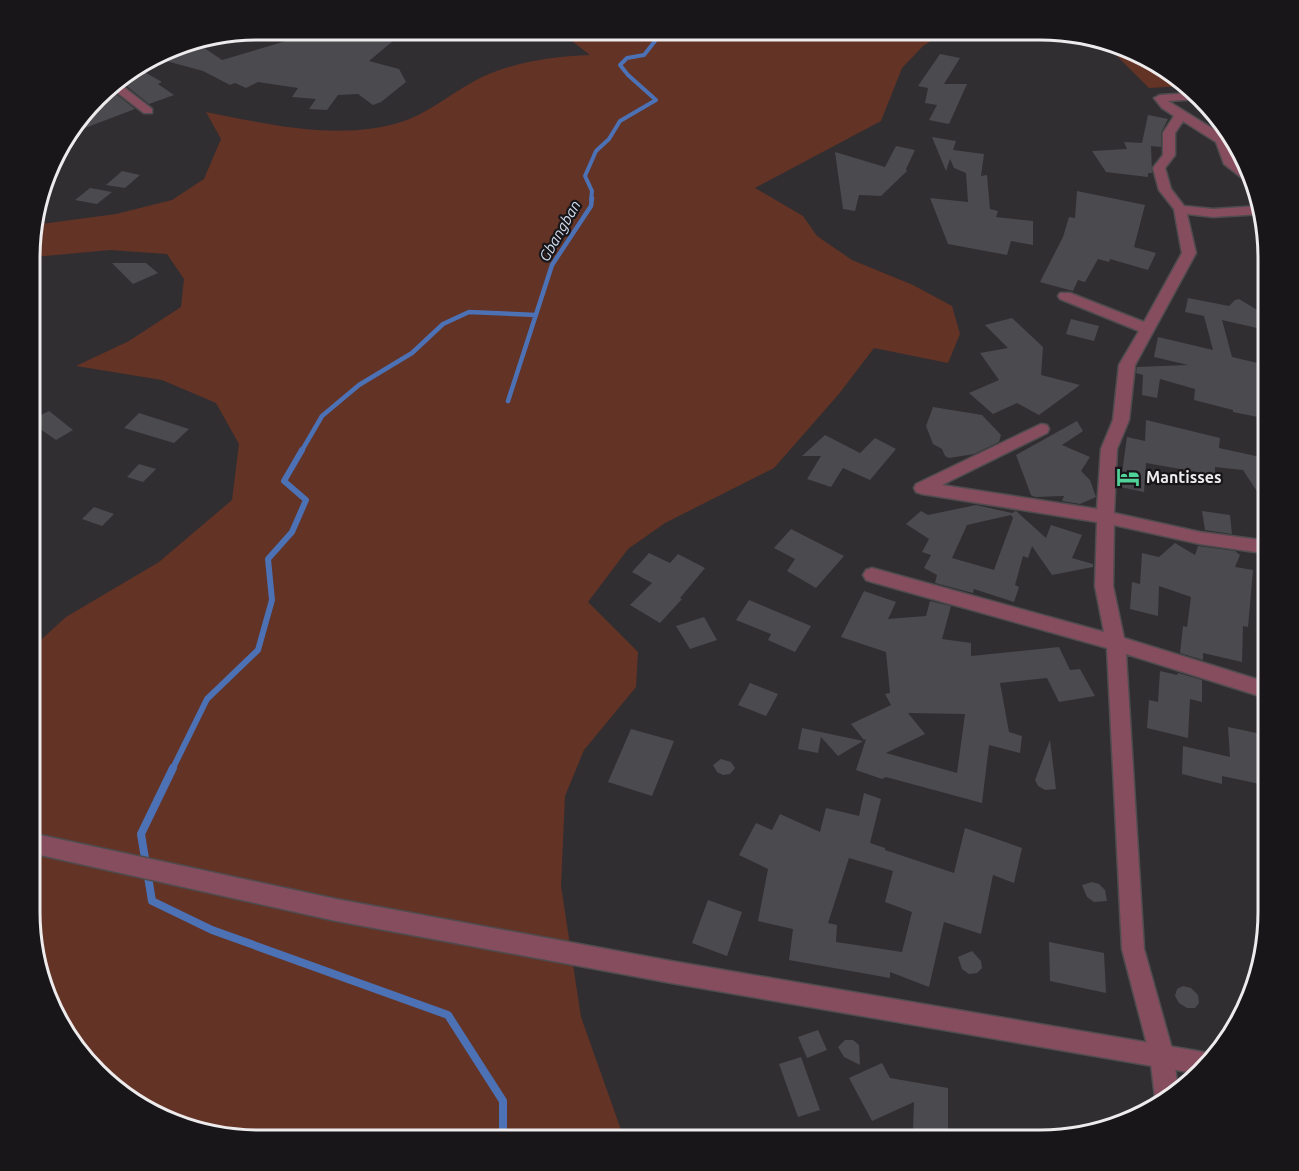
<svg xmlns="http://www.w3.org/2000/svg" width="1299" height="1171" viewBox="0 0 1299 1171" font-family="Ubuntu,sans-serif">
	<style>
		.green { fill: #633326 }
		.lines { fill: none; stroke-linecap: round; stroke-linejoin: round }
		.stream-far3 { stroke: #4c71b4; stroke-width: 4 }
		.stream-far2 { stroke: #4c71b4; stroke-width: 4.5 }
		.stream-far1 { stroke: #4c71b4; stroke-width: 6 }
		.stream { stroke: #4c71b4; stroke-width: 8 }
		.building { fill: #4b4a4f; fill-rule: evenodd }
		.minor-casing { stroke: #4f4c4f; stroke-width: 3 }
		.tertiary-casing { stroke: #4f4c4f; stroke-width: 3 }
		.minor { fill: #854d5d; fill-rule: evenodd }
		.tertiary { fill: #854d5d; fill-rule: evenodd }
		.labels { text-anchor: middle; stroke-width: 4.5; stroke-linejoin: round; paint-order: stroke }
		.far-water-label { font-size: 15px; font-style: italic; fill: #d2ddf0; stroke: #181618 }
		.poi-label { font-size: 16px; font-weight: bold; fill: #eeebed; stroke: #181618; text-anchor: start }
		.rim { fill: none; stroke: #eeebed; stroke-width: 3 }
	</style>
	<rect width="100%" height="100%" fill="#312e31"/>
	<path class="green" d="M570 30H949L923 46 902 68 881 121 755 188 803 216 817 236 852 260 913 285 952 306 960 334 948 363 874 348 838 395 774 468 665 523 628 549 588 602 638 652 636 687 584 750 565 796 561 886 581 1017 625 1141H258L158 1118 87 1063 47 1000 30 927 32 648 66 617 159 562 232 500 239 444 216 403 162 380 76 366 129 341 181 307 184 279 167 254 110 250 34 257V225L116 214 172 200 204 179 221 139 206 112C267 124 342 142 404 121 426 114 451 94 471 83 508 62 549 57 590 55L563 34Z
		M1105 44 1142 54 1185 86 1149 88Z"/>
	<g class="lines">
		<path class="stream-far3" d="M591 200 592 191 585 176 596 151 609 139 620 121 656 100 628 75 620 65 627 58 644 55 659 36 697 33 701 30"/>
		<path class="stream-far2" d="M508 401 552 265 591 206 592 198
			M301 452 322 416 359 385 412 353 443 324 469 312 536 315"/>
		<path class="stream-far1" d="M172 770 207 699 258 650 272 600 268 559 292 532 306 500 284 481 302 450"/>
		<path class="stream" d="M173 768 141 834 152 901 212 930 448 1015 503 1101V1141"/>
	</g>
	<path class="building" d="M323 30H406L369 61 399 69 406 82 381 102 373 105 358 94 338 95 327 110 309 109 316 99 292 97 298 88 258 82 246 88 235 83 230 85 203 71 159 59 200 45 222 60Z
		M940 54 960 58 944 84H967L949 124 929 120 937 105 925 103 928 88 918 86Z
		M139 69 162 82 158 84 174 95 149 104 119 80Z
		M107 87 135 109 69 134 96 101Z
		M1148 115 1168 119 1161 133V147L1151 146 1152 173H1148V177L1106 172 1092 151 1127 149 1124 142 1142 143Z
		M932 137 956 141 953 150 984 154 981 176 987 175 990 209 998 211 996 217 1033 221V245L1011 241 1007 255 948 244 930 198 968 202 966 173 954 168 950 159 946 171Z
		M896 146 915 150 906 169 907 171 881 196 859 195 855 211 843 209 835 152 885 167Z
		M122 171 140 175 125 188 106 185Z
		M90 188 112 192 97 204 75 200Z
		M1077 191 1145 205 1134 247 1156 253 1148 270 1110 259 1109 262 1098 259 1085 282 1078 280 1073 291 1040 282 1063 237 1069 217 1075 218Z
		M112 263H146L158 273 133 284Z
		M1188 298 1229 306 1235 300 1239 299 1259 311 1257 328 1222 320 1232 357 1266 365 1268 419 1233 412V410L1194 400 1195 389 1160 379 1157 398 1142 395 1143 375 1136 373 1137 367 1188 365 1154 357 1158 337 1213 350 1204 316 1185 312Z
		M1012 318 1043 347 1041 375 1080 385 1039 415 1017 403 993 414 969 393 999 380 980 353 1008 348 985 325Z
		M1071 319 1099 326 1094 341 1066 334Z
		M933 407 982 415 1001 435 999 442 974 454 949 458 945 456 942 449 933 444 926 426Z
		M49 411 73 430 56 440 33 424V419Z
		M139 413 189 429 174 443 124 428Z
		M1146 420 1220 438 1219 448 1265 458 1264 502 1243 470 1215 467V475L1146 463 1144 492 1120 487 1127 437 1145 441Z
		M1077 421 1083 431 1062 445 1090 457 1081 471 1090 480 1096 497 1080 504 1062 501 1064 496 1035 497 1031 495 1016 455Z
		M825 435 860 453 875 438 896 449 870 480 843 468 831 487 807 479 821 456H802Z
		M139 464 156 469 143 482 127 477Z
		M976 505 1012 513 1016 511 1046 538 1051 525 1082 535 1072 558 1093 564V567L1052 575 1032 546 1028 558 1023 556 1015 585 1019 587 1014 602 974 589 973 593 935 583 937 575 924 568 931 555 922 552 929 539 906 524 921 511 928 515ZM1011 515 1013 518 994 570 952 558 967 525Z
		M94 507 114 514 102 526 82 519Z
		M1202 511 1230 515 1232 534 1205 530Z
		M791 529 844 556 816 588 787 571 795 559 774 548Z
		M1175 543 1195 555 1198 546 1235 551 1240 555 1235 567 1253 570 1248 627 1243 626 1242 662 1203 653V660L1180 653 1183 626 1187 627 1191 597 1159 586 1158 616 1130 609 1132 582 1140 584 1142 553 1159 557Z
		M649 553 670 563 678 554 705 568 680 598 682 599 660 623 630 605 652 583 632 572Z
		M864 591 896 602 888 619 926 616 930 601 951 606 942 639 971 643V656L1059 647 1070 670 1080 669 1095 696 1059 702 1047 678 1000 683 1009 732 1022 736 1020 753 989 745 982 803 886 777 882 779 856 770 866 739 864 740 851 724 891 705 885 694 890 693 886 652 841 637ZM908 713 965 714 957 773 886 753 925 734Z
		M749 600 811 626 795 652 768 640 771 634 736 620Z
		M704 617 717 640 690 649 676 626Z
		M1160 671 1177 675 1178 673 1202 680V702L1190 699 1188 738 1147 728 1149 700 1158 702Z
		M750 683 778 694 766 716 738 705Z
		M1228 727 1261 734 1262 759 1269 761V786L1222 776V784L1182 774 1183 746 1230 757Z
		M802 728 816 731 863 741 838 756 821 737 818 753 798 749Z
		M631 729 674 741 652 796 608 782Z
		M1050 740 1056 789 1045 790 1038 786 1035 780Z
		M721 759 731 762 735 768 730 774 723 775 717 772 713 765Z
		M864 793 881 799 870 843 885 848V850L954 873 965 828 1022 848 1014 883 993 875 981 934 944 922 929 987 890 972V978L789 960 793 929 758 921 768 869 739 855 756 823 772 830 780 814 820 832 826 808 859 816ZM849 858 893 871 885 902 912 912 902 952 836 942 837 925 828 923Z
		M1092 882 1099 884 1105 890 1107 901 1094 902 1087 897 1082 885Z
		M708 900 742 912 727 956 692 943Z
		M1049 942 1104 953 1106 993 1050 981Z
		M972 951 981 961 982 968 977 973 969 974 962 969 958 957Z
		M1183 986 1191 988 1198 995 1199 1003 1195 1008H1187L1179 1003 1175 996 1177 989Z
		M818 1030 827 1050 807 1058 798 1037Z
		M845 1040H853L859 1045 860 1065 844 1057 838 1047Z
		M801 1057 820 1110 798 1117 779 1064Z
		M882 1063 890 1078 948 1088V1136L913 1130 914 1102 872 1121 849 1078Z"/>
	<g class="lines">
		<g class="minor-casing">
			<path id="minor" d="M117 82 152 109V113H144L109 86Z
				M1193 93 1200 99 1168 101 1226 137 1234 159 1252 174 1255 185 1250 184 1224 164 1216 142 1183 121 1175 133V155L1165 168 1171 189 1184 206 1213 209 1260 206 1262 214 1213 217 1187 214 1196 253 1135 365 1129 420 1117 449 1114 513 1200 532 1269 541V554L1200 544 1114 525 1113 586 1124 638 1269 683V699L1126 654 1144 949 1174 1056 1178 1093 1156 1106 1150 1056 1122 949 1107 648 872 582 866 580 863 575 866 570 872 568 1104 632 1095 586 1097 522 922 494 916 492 914 488 916 484 1041 424 1047 425 1049 429 1047 433 942 485 1097 509 1101 449 1113 420 1119 365 1139 331 1060 299 1058 296 1060 293H1070L1144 322 1182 253 1174 209 1159 190 1153 168 1163 155V133L1174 116 1162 108 1154 98 1160 95Z"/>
		</g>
		<g class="tertiary-casing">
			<path id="tertiary" d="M31 833 336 899 671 961 1215 1054 1199 1074 671 983 336 921 31 853Z"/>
		</g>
		<use href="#minor" class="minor"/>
		<use href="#tertiary" class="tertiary"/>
	</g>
	<defs>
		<g id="hotel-bare" transform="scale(1.8)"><path d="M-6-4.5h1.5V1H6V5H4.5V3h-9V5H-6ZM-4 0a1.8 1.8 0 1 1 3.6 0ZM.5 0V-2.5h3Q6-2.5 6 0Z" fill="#50d398" stroke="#181618" stroke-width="2.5" paint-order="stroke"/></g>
	</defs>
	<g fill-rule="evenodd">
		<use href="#hotel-bare" x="1128" y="477"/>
	</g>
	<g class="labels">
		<g class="far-water-label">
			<text transform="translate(560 231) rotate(-60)" y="5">Gbangban</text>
		</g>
		<g class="poi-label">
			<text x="1146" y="483">Mantisses</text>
		</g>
	</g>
	<path d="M0 0H1299V1171H0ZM258 40H1040A218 218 0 0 1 1258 258V912A218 218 0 0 1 1040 1130H258A218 218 0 0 1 40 912V258A218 218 0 0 1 258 40Z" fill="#181618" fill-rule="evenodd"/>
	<path class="rim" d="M258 40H1040A218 218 0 0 1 1258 258V912A218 218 0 0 1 1040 1130H258A218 218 0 0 1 40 912V258A218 218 0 0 1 258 40Z"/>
</svg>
